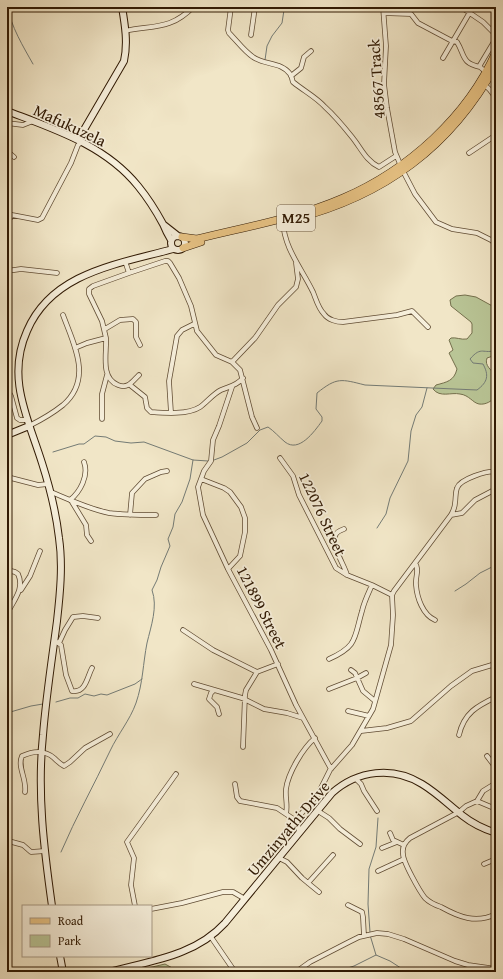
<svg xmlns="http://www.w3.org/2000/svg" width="503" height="979" viewBox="0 0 503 979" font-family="'Gentium Book Plus',serif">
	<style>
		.green { fill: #b9c596; stroke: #746f4c }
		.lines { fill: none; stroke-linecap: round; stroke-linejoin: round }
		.stream { stroke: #747b75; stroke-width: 1 }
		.street-casing { stroke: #604c34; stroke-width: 5.5 }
		.secondary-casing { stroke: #301903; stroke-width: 8 }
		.primary-casing { stroke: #301903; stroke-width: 8 }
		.street { stroke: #f6efdb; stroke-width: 4 }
		.secondary { stroke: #f6efdb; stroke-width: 6 }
		.primary { stroke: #e8c384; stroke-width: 7 }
		.labels { text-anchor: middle; stroke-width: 3.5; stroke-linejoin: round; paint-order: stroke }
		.shield { fill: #f6efdb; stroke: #6b5944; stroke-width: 1 }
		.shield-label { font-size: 15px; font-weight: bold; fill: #301903 }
		.street-label { font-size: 16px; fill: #301903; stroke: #f6efdb }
	</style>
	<rect width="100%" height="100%" fill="#f1e6c7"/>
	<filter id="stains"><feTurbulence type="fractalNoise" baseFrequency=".005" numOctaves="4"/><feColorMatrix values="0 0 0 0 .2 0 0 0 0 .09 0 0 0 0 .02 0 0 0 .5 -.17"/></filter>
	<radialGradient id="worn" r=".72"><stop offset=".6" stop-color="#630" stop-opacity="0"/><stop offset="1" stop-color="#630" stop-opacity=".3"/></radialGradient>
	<path class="green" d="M465 295 476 297 496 308V355L487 358C484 366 492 370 496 376V396C492 401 486 405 479 404 473 403 469 395 460 394 451 392 440 398 433 389L436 385C447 382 454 381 457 369L449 353 453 350 449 340 451 338C456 337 461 340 467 339L472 333V324L471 322 451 306 450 300 456 296Z
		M165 964 176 970V972H131Z"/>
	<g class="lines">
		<path class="stream" d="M8 7C10 25 24 48 33 64
			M265 60 267 46 272 36 282 23 284 10 290 7
			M53 452 79 444H84L95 436 106 437 115 441 131 443 144 442 193 460 208 461
			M214 460 222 457 247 443 260 430 268 427C274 431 279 437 285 442 299 453 314 432 322 421V417L316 409 317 393C337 377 341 379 365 385L477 390C488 382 489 375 483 364L473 363 470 359C482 345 483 355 496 350
			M377 528 386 514 390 498 408 461 411 431 416 415 422 407 427 388
			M455 591 466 584 480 573 496 565
			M56 702 70 698H78L85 694 94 696 101 694 107 695 135 684 142 679
			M7 713 31 706 43 704
			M61 852C76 817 94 785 110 751 118 734 130 720 136 703 143 683 143 663 147 643 151 626 158 607 152 590L157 580 161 567 170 546 168 539 173 527 175 514 182 502 190 479 193 460
			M370 932 368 904 369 869 376 847 378 818
			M370 935 376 955
			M335 972 354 966 376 955 390 961 407 972"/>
		<g class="street-casing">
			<path id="street" d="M231 7 228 30 229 33C237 41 244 51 253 57 264 65 282 62 290 74 292 76 292 80 293 82 304 91 316 97 325 107 335 116 344 127 352 137 361 148 366 161 379 167L396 156
				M383 7 386 46 384 84 387 108 395 152 403 171 415 194 436 222 452 229 477 233 491 240 496 244
				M461 7 483 22 495 34V40L480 65V67L486 72
				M384 13 411 14 418 23 452 41 457 42C465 55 461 63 480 67
				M125 31C153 25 171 30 193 7
				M251 35 255 7
				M443 58 470 12
				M291 76 301 68 304 57 311 51
				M485 85 490 90 496 98
				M7 123 23 125 33 121
				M7 151 14 157
				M469 153 496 135
				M7 212 12 215 7 223
				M12 215 38 220 42 218 71 163 78 145 82 142
				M283 222C284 248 302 269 313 292 316 299 318 308 324 314 328 320 337 322 343 322L397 315 412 311 428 327
				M7 271 21 269 57 273
				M129 273 165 261H168L170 263 179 278 191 306 197 331 216 355 232 362 240 370 252 417 257 428
				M105 329 120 320 133 319 136 322V337L140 345
				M106 338C107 353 100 378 118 385 128 389 132 382 139 375
				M75 348 87 343 106 338 102 321 89 294V289L93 286 129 273 125 261
				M232 362 255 338 278 305 296 287 298 279 296 263
				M130 385 145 397 147 408 151 412C164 413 188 415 200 407 207 402 213 394 221 390 230 386 236 386 243 378
				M232 387 219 426 213 440 211 461 204 471 198 487 203 515 228 569 271 650 296 705 331 769
				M7 389 11 396 17 418 20 420H27
				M171 413 169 381 177 336 182 330 194 324
				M102 419V394L107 375
				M29 426C41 420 53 413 63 405 93 379 74 345 63 315
				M280 458 293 476 299 495 336 568 347 575 372 585 392 595
				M7 477 38 485 48 484
				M201 479 224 488 230 492 241 507 245 518V532L240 556 228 569
				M51 492C70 500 89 509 109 513 124 515 141 515 156 515
				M70 500C80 492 89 476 84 462
				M72 502 86 525 87 535 91 541
				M130 515 132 493 145 479 161 472 167 471
				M451 515 462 513 475 500 496 489
				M344 529C341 530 336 532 335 536 332 548 345 566 347 575
				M415 563C420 570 415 576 416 585 417 598 423 615 435 620
				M7 570 15 572 18 574C25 589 13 601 7 614
				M21 590 30 576 40 551
				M183 630 213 650 257 672
				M55 641 61 645 66 675 72 691C86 693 87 677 92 668
				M59 643 65 630 73 617 83 616 98 618
				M329 659C358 646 354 638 362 611 364 602 368 594 372 585
				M351 670 355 673 363 691 375 701
				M194 684 242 698 264 709 287 713 303 718
				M329 689 357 678 366 673
				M214 690 211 693 209 699 217 707 219 714
				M348 711 369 716
				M361 731 387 728 411 721 451 686 472 671 492 665 496 660
				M459 735C464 713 477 706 496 697
				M243 747 245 695 246 690 257 672 278 664
				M487 756 496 768
				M355 778 361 784 364 791 377 811
				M496 783 483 791 477 801 466 806 459 812 410 838C405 842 402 848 403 854 403 862 420 892 425 898 429 902 435 905 441 907 459 917 476 924 496 914
				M235 784 237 797 240 801 277 808 298 822
				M25 792C27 779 17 767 22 756 33 751 44 749 54 758 57 761 60 764 64 766L70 762 85 748 110 734
				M477 801 496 809
				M318 811 329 818 340 829 360 844
				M286 813C288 806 285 797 286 789 288 773 303 748 315 738
				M299 833 298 822 301 814 318 794 330 770 352 745 373 709 391 645 393 615 392 595 394 591 451 515C453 511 455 508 455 503 456 498 455 493 457 488 460 479 488 470 496 472
				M390 833 393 840 404 845
				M12 842 23 845 31 852 45 851
				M382 848 397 842
				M279 858 287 862 302 878 319 892
				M484 864 496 859
				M378 871 404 859
				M308 883 333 855
				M348 905 362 912 363 917 364 936
				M135 906 131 885 134 858 127 842 176 774
				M151 909 182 903 223 892H233L245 899
				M211 937 235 972
				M296 972 310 962 349 942 359 937 377 933 388 934 404 939 455 961 468 965 496 969"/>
		</g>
		<g class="secondary-casing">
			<path id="secondary" d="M7 111C54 129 105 145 138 186 147 197 156 211 163 224 165 229 168 235 171 240
				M78 140 124 61C128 43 125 25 122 7
				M164 225 178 236
				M171 243a7 7 0 1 1 14 0a7 7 0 1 1-14 0Z
				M7 435 29 426
				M52 906C44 849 37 793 43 735 46 697 52 659 57 621 60 594 63 565 59 538 56 512 50 488 42 463 28 418 6 378 27 331 52 272 119 264 173 249
				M60 956 63 972
				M109 972C150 961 195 956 225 923L332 793C358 770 393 766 422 784 437 793 450 806 463 816 473 824 484 829 496 833"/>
		</g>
		<g class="primary-casing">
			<path id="primary" d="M294 219C384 196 451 147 496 65
				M182 237 197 239C245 227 297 218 343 198 408 170 467 117 496 52
				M183 248 201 242"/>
		</g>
		<use href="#street" class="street"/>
		<use href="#secondary" class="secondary"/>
		<use href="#primary" class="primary"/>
	</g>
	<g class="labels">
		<rect class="shield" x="277" y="205" width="38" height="26" rx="3"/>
		<g class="shield-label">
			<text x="296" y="223">M25</text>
		</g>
		<g class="street-label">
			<text transform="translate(376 79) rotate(-94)" y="6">48567 Track</text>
			<text transform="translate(70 125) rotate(25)" y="6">Mafukuzela</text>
			<text transform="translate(323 514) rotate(65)" y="6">122076 Street</text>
			<text transform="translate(262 607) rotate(63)" y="6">121899 Street</text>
			<text transform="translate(288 828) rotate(-50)" y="6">Umzinyathi Drive</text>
		</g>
	</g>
	<rect width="503" height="979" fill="none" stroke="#f1e6c7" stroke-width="24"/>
	<rect x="8" y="8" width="487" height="963" fill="none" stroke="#301903" stroke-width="2"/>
	<rect x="12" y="12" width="479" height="955" fill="none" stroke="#301903"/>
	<rect x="22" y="905" width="130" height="52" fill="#f6efdb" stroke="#a79985"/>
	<rect x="30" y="918" width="20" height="6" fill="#e8c384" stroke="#a79985"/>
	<text x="58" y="925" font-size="12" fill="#301903">Road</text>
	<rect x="30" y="935" width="20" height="12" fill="#b9c596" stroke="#a79985"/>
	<text x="58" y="945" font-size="12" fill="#301903">Park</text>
	<rect width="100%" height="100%" filter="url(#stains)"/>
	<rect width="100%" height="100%" fill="url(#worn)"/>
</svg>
